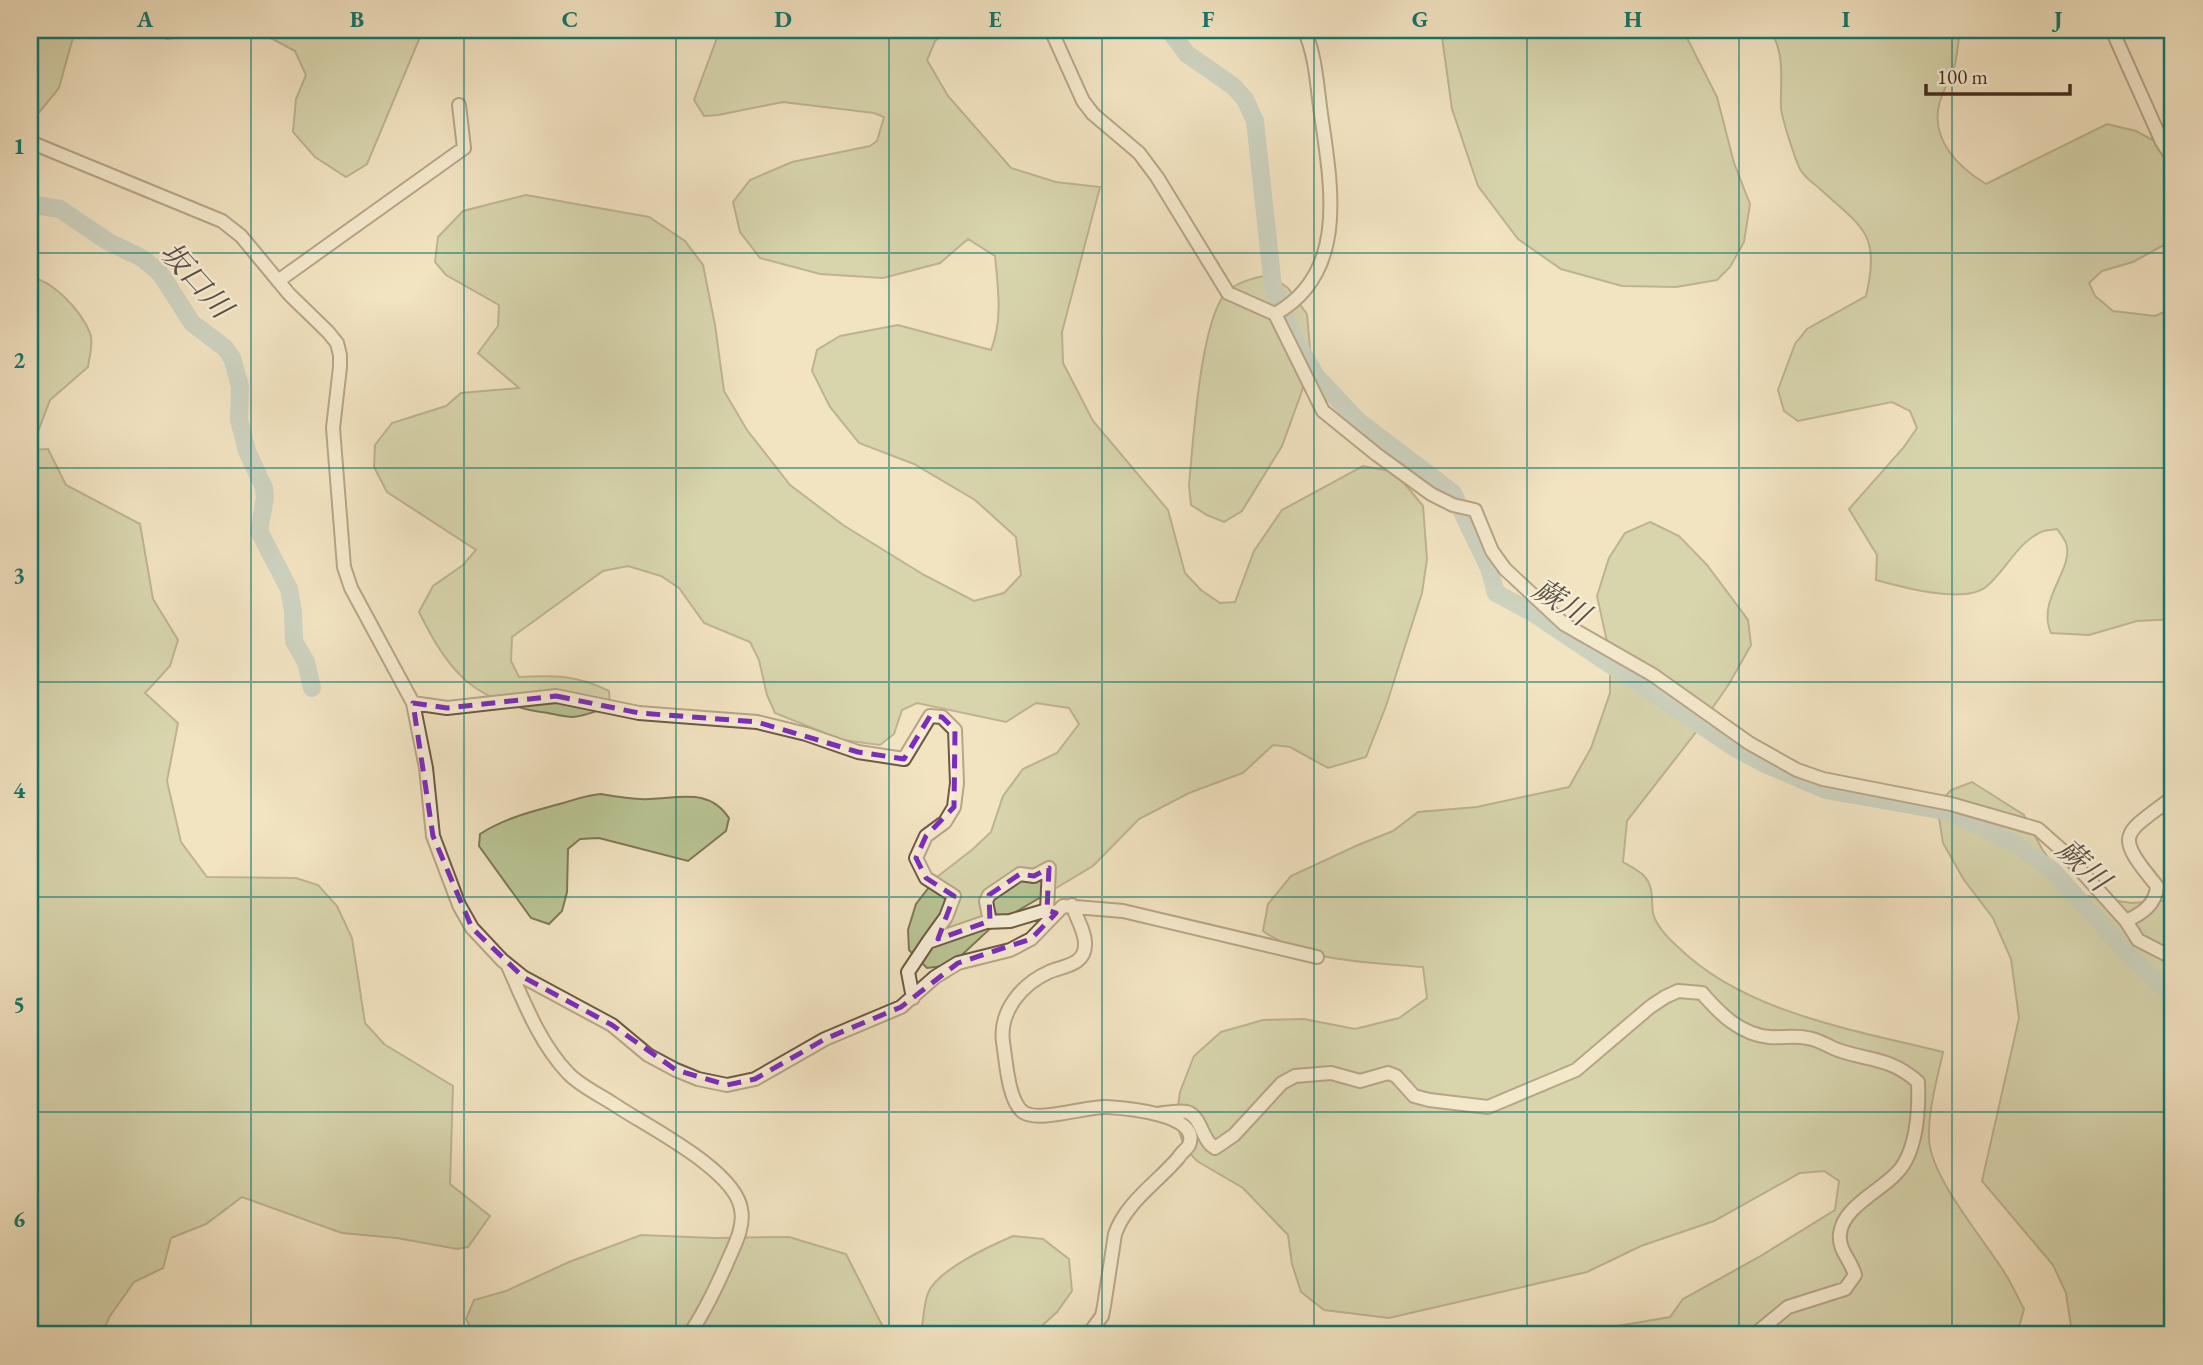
<svg xmlns="http://www.w3.org/2000/svg" width="2203" height="1365" viewBox="0 0 2203 1365" font-family="'EB Garamond','Noto Serif JP',serif">
	<style>
		.green { fill: #b9c494; stroke: #7e7858; stroke-width: 2 }
		.lines { fill: none; stroke-linecap: round; stroke-linejoin: round }
		.river { stroke: #9fbcbd; stroke-width: 18 }
		.minor-casing { stroke: #6f5a44; stroke-width: 16 }
		.minor { stroke: #f7edd7; stroke-width: 12 }
		.marked { fill: none; stroke: #7b2cbf; stroke-width: 5; stroke-dasharray: 14 9; stroke-linejoin: round }
		.grid { fill: none; stroke: #0f766e; stroke-width: 2; stroke-opacity: 0.55 }
		.labels { text-anchor: middle; stroke-width: 5; stroke-linejoin: round; paint-order: stroke }
		.water-label { font-size: 30px; font-style: italic; fill: #5a5144; stroke: #f7edd7 }
		.neatline { fill: none; stroke: #0f766e; stroke-width: 2.5 }
		.grid-label { font-size: 23px; text-anchor: middle; font-weight: bold; fill: #0f766e }
	</style>
	<rect width="100%" height="100%" fill="#f2e3c1"/>
	<filter id="stains"><feTurbulence type="fractalNoise" baseFrequency=".00286" numOctaves="4"/><feColorMatrix values="0 0 0 0 .2 0 0 0 0 .09 0 0 0 0 .02 0 0 0 .5 -.17"/></filter>
	<radialGradient id="worn" r=".72"><stop offset=".6" stop-color="#630" stop-opacity="0"/><stop offset="1" stop-color="#630" stop-opacity=".3"/></radialGradient>
	<path class="green" d="M30 30H75L59 88 33 120 30 121Z
		M148 30H423L367 164 346 177 315 157 293 132 296 99 306 75 295 51 267 36 204 34 167 39 150 34Z
		M720 30H948L935 41 927 60 948 96 1011 168 1056 182 1100 187 1062 332 1063 363 1093 421 1168 510 1185 573 1201 590 1220 603 1235 602 1254 551 1282 510 1363 466 1395 472 1423 506 1427 559 1422 593 1386 706 1366 757 1328 768 1290 747 1273 745 1243 773 1189 793 1139 819 1093 866 994 925 951 965 927 968 909 950 908 930 916 904 937 877 973 849 991 832 1003 796 1023 769 1057 753 1079 724 1069 708 1036 703 1006 722 917 703 902 710 894 734 880 745 842 740 775 713 767 695 759 660 750 642 704 623 679 588 661 576 628 566 603 571 512 637 511 661 519 677C555 675 577 675 609 691L610 707C598 710 585 716 573 717 563 717 551 713 541 712 473 701 449 672 419 612L433 586 463 565 476 550 387 492 374 467 375 445 392 423 446 406 461 393 519 388 478 353 498 326 499 305 446 275 435 262 438 237 463 211 526 195 649 217 685 241 703 265 715 325 724 391 747 430 790 485 843 525 924 575 974 601 1004 593 1021 575 1016 537 975 500 914 464 859 443 830 407 812 371 817 350 840 336 898 325 991 350C1003 320 998 287 995 256L968 239 940 263 883 278 820 274 760 258 740 232 733 202 750 180 792 162 870 146 877 141 884 117 874 113 783 102 718 115 704 116 694 100Z
		M1441 30H1683L1717 97 1734 163 1750 204 1744 242 1730 267 1717 280 1676 287 1622 286 1561 269 1518 239 1478 186 1452 109Z
		M1770 30H1948L1959 37C1958 46 1957 55 1955 64 1951 78 1942 91 1939 105 1931 140 1958 167 1986 184L2107 124 2136 131 2173 151V240L2133 262 2102 271 2089 283 2095 296 2113 311 2155 316 2173 308V619L2137 621 2089 635 2051 633C2036 599 2075 569 2066 543 2064 538 2060 533 2057 529 2052 530 2045 530 2041 532 2017 543 2006 570 1987 586 1966 605 1901 587 1876 580L1877 555 1849 509 1904 447 1917 428 1910 411 1892 402 1798 421 1784 411 1778 390 1795 344 1807 329 1866 296C1881 232 1862 228 1819 188 1813 183 1804 177 1800 169 1795 159 1782 119 1781 108 1780 80 1786 55 1770 30Z
		M1269 275 1288 288 1307 314 1310 349 1302 391 1282 446 1242 511 1224 522 1207 515 1191 505 1189 485C1193 444 1200 323 1225 294 1235 282 1254 278 1269 275Z
		M30 277C54 281 81 311 90 333 94 342 89 358 88 367L50 400 31 450 48 449 66 485 140 524 153 599 178 640 170 666 145 693 178 723 167 781 181 842 207 877 296 878 318 885 337 906 352 938 365 1023 384 1044 453 1086 450 1184 490 1216 468 1247 457 1249 397 1238 342 1233 242 1197 206 1224 171 1238 163 1268 134 1282 110 1316 101 1335H30Z
		M1650 522 1679 536 1707 565 1748 620 1751 645 1729 684 1693 736 1627 821 1623 862C1630 866 1640 871 1645 877 1654 887 1651 901 1653 913 1656 926 1669 939 1678 947 1745 1013 1855 1030 1943 1052 1937 1080 1928 1110 1929 1139 1931 1179 1985 1240 2006 1275 2013 1286 2018 1298 2024 1309L2017 1335H1565L1670 1317 1683 1299 1759 1257 1835 1210 1839 1181 1824 1171 1800 1173 1714 1221 1641 1246 1587 1272 1389 1318 1324 1310 1301 1292 1292 1264 1288 1235 1243 1188 1197 1161 1184 1147 1176 1121 1180 1092 1194 1056 1221 1032 1263 1020 1304 1019 1355 1029 1399 1018 1427 998 1423 967C1369 962 1308 963 1263 931L1268 904 1291 876 1358 845 1393 831 1418 812 1477 807 1569 787 1591 748 1610 693V655L1597 596 1609 558 1625 533Z
		M1972 782 2024 815 2042 849 2065 881 2087 896 2131 903 2173 900V1335H2076L2071 1326 2066 1293 2053 1265 1982 1181 2019 1018 2011 959 1993 918 1964 880 1943 843 1937 805 1951 790Z
		M601 794C617 797 633 800 650 799 681 798 709 788 729 818L726 831 688 861 599 838 580 839 568 849 567 892 562 911 549 924 531 918 479 846 480 834C506 817 535 811 563 803 577 799 587 795 601 794Z
		M641 1235 714 1238 789 1237 846 1254 887 1335H475L466 1319 474 1300 506 1291 569 1262Z
		M1013 1236 1043 1239 1069 1259 1072 1291 1057 1312 1032 1335H920C924 1322 923 1306 928 1293 938 1269 990 1246 1013 1236Z"/>
	<g class="lines">
		<path class="river" d="M1169 30 1187 54 1233 86 1245 99 1255 121 1273 287 1294 338 1316 376 1358 421 1453 493 1489 568 1496 593 1533 613 1735 748 1765 764 1826 790 1950 812 2017 845 2053 871 2134 960 2173 996
			M30 204 60 209 107 241 142 258 160 273 192 323 225 348 232 358 240 386 239 420 247 451 264 488 265 498 259 531 289 589 293 612 294 641 306 662 312 688"/>
		<g class="minor-casing">
			<path id="minor" d="M1051 30 1083 101 1093 114 1139 153 1157 177 1228 293 1275 314 1323 411 1376 454 1431 494 1453 505 1475 510 1492 551 1505 569 1564 624 1653 675 1749 743 1797 770 1823 779 1951 804 2038 829 2064 852 2126 921 2138 940 2173 958
				M2112 30 2162 142 2173 159
				M30 142 222 221 241 236 289 294 328 332 337 343 340 355V367L333 428 344 567 351 588 413 703 426 768 433 836 459 905 472 928 502 960 523 977 612 1025 648 1055 676 1070 698 1079 727 1085 755 1079 825 1039 901 1007 935 977 958 963 1010 950 1031 939 1063 906 1123 911 1317 957
				M278 281 464 148 459 105
				M1275 314C1349 273 1331 185 1321 114 1317 87 1316 55 1304 30
				M413 703 447 708 556 696 639 713 757 722 806 734 858 752 904 759 930 716 942 717 955 730 957 783 954 807 945 822 926 836 916 858 926 878 954 896 946 917 928 942 986 922 1010 921 1047 910 1056 913
				M1072 905C1076 917 1086 933 1085 945 1085 965 1063 966 1049 972 1022 984 999 1011 1003 1042 1006 1060 1008 1101 1023 1112 1039 1123 1086 1106 1107 1107 1124 1108 1202 1114 1189 1145 1187 1149 1181 1153 1179 1157 1158 1182 1126 1202 1115 1234L1104 1306 1102 1316 1088 1335
				M2126 921C2141 914 2156 905 2157 886 2112 832 2124 835 2173 797
				M990 922 986 901 989 895 1020 874 1034 876 1049 868 1047 910
				M508 966C524 1002 540 1044 568 1073 579 1085 598 1094 612 1103 644 1125 735 1169 741 1209 745 1228 733 1248 726 1265 715 1290 704 1313 689 1335
				M913 998 908 972 928 942
				M1157 1114C1166 1113 1178 1110 1187 1112 1202 1117 1201 1140 1215 1148L1234 1135 1282 1083 1295 1076 1331 1073 1360 1081 1388 1073 1396 1076 1414 1096 1429 1100 1488 1107 1576 1070 1650 1007 1665 997 1678 991 1702 993C1720 1014 1740 1034 1769 1037 1781 1038 1795 1035 1807 1038 1818 1039 1827 1046 1838 1050 1869 1061 1890 1057 1918 1082 1919 1107 1917 1140 1905 1162 1891 1188 1843 1203 1840 1234 1838 1250 1851 1260 1855 1275L1845 1289 1788 1307 1754 1335"/>
		</g>
		<use href="#minor" class="minor"/>
	</g>
	<path d="M0 0H2203V1365H0ZM556 696 639 713 757 722 858 752 904 759 930 716 942 717 955 730 954 807 926 836 916 858 926 878 954 896 938 939 990 921 989 895 1020 874 1034 876 1049 868 1047 910 1056 913 1031 939 958 963 901 1007 825 1039 755 1079 727 1085 676 1070 612 1025 523 977 472 928 433 836 413 703 447 708Z" fill="#f2e3c1" fill-opacity=".55" fill-rule="evenodd"/>
	<path class="marked" d="M556 696 639 713 757 722 858 752 904 759 930 716 942 717 955 730 954 807 926 836 916 858 926 878 954 896 938 939 990 921 989 895 1020 874 1034 876 1049 868 1047 910 1056 913 1031 939 958 963 901 1007 825 1039 755 1079 727 1085 676 1070 612 1025 523 977 472 928 433 836 413 703 447 708Z"/>
	<path class="grid" d="M251 30V1335M464 30V1335M676 30V1335M889 30V1335M1102 30V1335M1314 30V1335M1527 30V1335M1739 30V1335M1952 30V1335M30 253H2173M30 468H2173M30 682H2173M30 897H2173M30 1112H2173"/>
	<g class="labels">
		<g class="water-label">
			<text transform="translate(196 280) rotate(48)" y="10">坂口川</text>
			<text transform="translate(1561 602) rotate(32)" y="10">蕨川</text>
			<text transform="translate(2083 865) rotate(43)" y="10">蕨川</text>
		</g>
	</g>
	<rect width="2203" height="1365" fill="none" stroke="#f2e3c1" stroke-width="77"/>
	<path d="M1926 84v10h144v-10" fill="none" stroke="#432d1b" stroke-width="3.5"/>
	<text x="1937" y="84" font-size="21" fill="#432d1b" stroke="#f7edd7" stroke-width="5" paint-order="stroke">100 m</text>
	<rect x="38" y="38" width="2126" height="1288" class="neatline"/>
	<g class="grid-label">
		<text x="145" y="27">A</text>
		<text x="357" y="27">B</text>
		<text x="570" y="27">C</text>
		<text x="783" y="27">D</text>
		<text x="995" y="27">E</text>
		<text x="1208" y="27">F</text>
		<text x="1420" y="27">G</text>
		<text x="1633" y="27">H</text>
		<text x="1846" y="27">I</text>
		<text x="2058" y="27">J</text>
		<text x="19" y="154">1</text>
		<text x="19" y="368">2</text>
		<text x="19" y="583">3</text>
		<text x="19" y="798">4</text>
		<text x="19" y="1012">5</text>
		<text x="19" y="1227">6</text>
	</g>
	<rect width="100%" height="100%" filter="url(#stains)"/>
	<rect width="100%" height="100%" fill="url(#worn)"/>
</svg>
